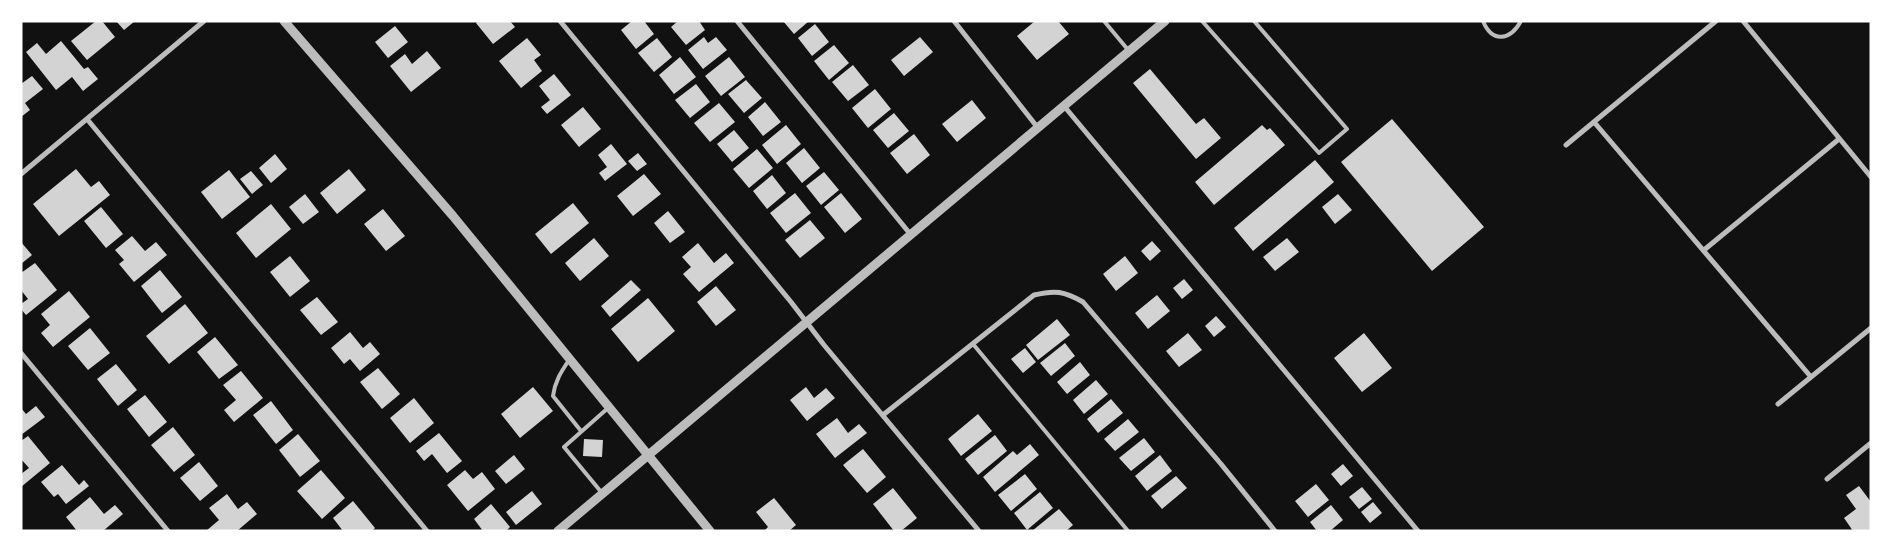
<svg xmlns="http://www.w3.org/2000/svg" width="1892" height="552" viewBox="0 0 1892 552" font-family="'Asap Condensed',sans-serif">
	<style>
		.building { fill: #d3d3d3 }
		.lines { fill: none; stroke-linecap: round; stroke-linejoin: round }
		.service { stroke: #bcbcbc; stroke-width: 4 }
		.minor { stroke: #bcbcbc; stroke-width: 5 }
		.tertiary { stroke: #bcbcbc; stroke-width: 9 }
	</style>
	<rect width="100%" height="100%" fill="#111"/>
	<path class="building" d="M96 21H102L115 37 87 60 71 41Z
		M116 21H135L124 30Z
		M478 21H510L515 27 493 44 476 23Z
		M632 21H644L654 34 636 49 621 30Z
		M678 21H699L705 30 686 45 671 27Z
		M783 21H809L794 34Z
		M1035 21H1058L1069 34 1037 60 1017 36Z
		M815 24 829 42 812 56 798 38Z
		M395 26 408 42 388 58 375 42Z
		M704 37 708 43 716 37 727 50 703 69 688 50Z
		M920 37 933 52 904 76 891 60Z
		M527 38 541 55 534 60 542 71 521 88 499 61Z
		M657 38 672 57 654 72 638 53Z
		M61 41 84 69 88 67 98 79 83 91 72 77 56 90 26 52 37 43 46 54Z
		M834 45 849 63 829 80 814 61Z
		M427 51 441 68 411 92 390 66 405 54 412 64Z
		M680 57 696 77 674 94 659 75Z
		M729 57 745 77 721 96 705 76Z
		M853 65 869 85 848 101 832 82Z
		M1150 69 1196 124 1204 118 1221 138 1196 159 1133 83Z
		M554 74 571 95 547 114 541 107 550 100 539 86Z
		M32 76 43 89 25 103 30 110 21 117V84Z
		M746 80 762 98 744 113 728 94Z
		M696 84 710 102 690 118 675 100Z
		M875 89 891 109 868 128 852 108Z
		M972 100 986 118 957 142 942 124Z
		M765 102 781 122 763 136 748 117Z
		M719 103 735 122 710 142 694 123Z
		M583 107 601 129 579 147 561 125Z
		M894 113 909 131 888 148 873 130Z
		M1392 119 1484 227 1432 271 1341 162Z
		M786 125 801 144 777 164 762 145Z
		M1262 125 1267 130 1270 128 1285 145 1214 205 1195 182Z
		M734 130 749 148 732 162 717 144Z
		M914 134 930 155 907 174 890 153Z
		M611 144 627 164 605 181 599 173 607 167 598 155Z
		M804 148 820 168 802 183 786 163Z
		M757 149 773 168 749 188 733 169Z
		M638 153 647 164 637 171 628 161Z
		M275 154 287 169 271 183 259 168Z
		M1315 160 1334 182 1253 251 1234 228Z
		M76 169 91 187 99 181 110 195 59 236 33 204Z
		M349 169 366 190 337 214 320 193Z
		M229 170 250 197 222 219 201 192Z
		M251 171 263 185 252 194 240 179Z
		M824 172 839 190 821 205 806 186Z
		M644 174 661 194 633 216 617 196Z
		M772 175 786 193 767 209 753 191Z
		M795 193 811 213 786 233 770 213Z
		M841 193 862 219 845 233 824 207Z
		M305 194 319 212 303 224 289 207Z
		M1338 194 1352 210 1335 224 1322 207Z
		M573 203 589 223 551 254 535 234Z
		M271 204 291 229 256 258 236 233Z
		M101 207 123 234 106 248 84 221Z
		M383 209 405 236 386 251 364 224Z
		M668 211 685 232 670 243 654 223Z
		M810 220 825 238 800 258 785 240Z
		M132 236 145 251 156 242 167 255 134 282 119 264 124 260 115 250Z
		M594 238 609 256 580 281 565 263Z
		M1287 238 1299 252 1275 271 1263 257Z
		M1152 241 1161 251 1150 261 1141 251Z
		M21 242 32 255 21 264Z
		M698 243 714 263 726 253 734 263 699 292 683 274 691 267 682 257Z
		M290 256 310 281 290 297 270 272Z
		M1125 256 1138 273 1116 291 1103 274Z
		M35 263 57 290 26 315 21 309V304L28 299 21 290V273Z
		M160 270 182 297 162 313 141 286Z
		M1184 279 1193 290 1182 299 1173 288Z
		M631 280 641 290 610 317 601 306Z
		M716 286 736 310 716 326 697 302Z
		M69 291 90 317 53 347 41 333 50 325 41 314Z
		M1157 295 1170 311 1148 329 1135 313Z
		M317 297 338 322 321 335 300 310Z
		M648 298 675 331 638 362 611 329Z
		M185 304 208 333 169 364 146 336Z
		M1216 316 1226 327 1214 337 1205 326Z
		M1057 319 1070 335 1038 360 1026 345Z
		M90 328 110 353 88 370 68 346Z
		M350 332 363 348 370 342 380 354 360 371 350 359 344 364 331 348Z
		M1188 333 1202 350 1179 367 1166 351Z
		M1364 333 1392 368 1362 392 1334 358Z
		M215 337 238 365 219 379 197 352Z
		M1065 343 1075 356 1051 376 1040 363Z
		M1025 348 1036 362 1023 373 1011 359Z
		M1080 362 1090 375 1067 394 1057 382Z
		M116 364 137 390 118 406 97 379Z
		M378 368 400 394 382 409 360 382Z
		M241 371 263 398 234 422 224 410 236 400 223 385Z
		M1096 380 1108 394 1084 414 1073 400Z
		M533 387 553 411 520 438 501 414Z
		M806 387 814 398 826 388 835 398 807 421 790 400Z
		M145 395 167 422 149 437 127 409Z
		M414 398 434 423 410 443 390 418Z
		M1111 399 1123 413 1098 433 1087 419Z
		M271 401 293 430 276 444 253 415Z
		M36 406 45 417 21 435V408L26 414Z
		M978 414 992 431 961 456 948 439Z
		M837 418 848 433 859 424 867 433 835 458 816 434Z
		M1128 419 1139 432 1115 451 1104 439Z
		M173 427 195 455 174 472 151 445Z
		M439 433 462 461 447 473 432 454 424 461 416 451Z
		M298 434 320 461 300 477 279 450Z
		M995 435 1007 451 978 475 965 459Z
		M28 436 50 463 21 487V474L29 468 21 459V441Z
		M1144 438 1155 452 1131 471 1119 458Z
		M584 439 603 440 602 457 583 456Z
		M1030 444 1039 455 995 492 983 477 1013 451 1017 455Z
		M863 449 886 477 867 493 843 465Z
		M514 455 525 469 506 484 495 471Z
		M1160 455 1172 471 1147 491 1135 476Z
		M199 462 218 486 200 501 180 478Z
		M1343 464 1353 476 1341 486 1331 474Z
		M62 465 79 485 84 480 89 486 66 504 58 494 54 497 41 482Z
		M321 470 345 498 322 519 297 491Z
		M465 470 473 479 482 472 495 489 468 511 447 485Z
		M1025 474 1037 489 1011 511 998 495Z
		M1176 476 1187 488 1162 509 1151 496Z
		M1316 484 1329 500 1308 517 1295 501Z
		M1859 486 1871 502V531H1853L1844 518 1856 509 1846 495Z
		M1362 487 1372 499 1359 509 1349 497Z
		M893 488 917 518 901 531H894L873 504Z
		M532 491 542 504 516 525 506 512Z
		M1040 492 1053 508 1027 530 1014 513Z
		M227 494 238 509 247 502 257 514 237 531H206L219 520 209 508Z
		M90 497 104 514 115 505 123 514 103 531H77L66 517Z
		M774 498 796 525 789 531H764L768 527 756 512Z
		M353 501 375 528 372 531H343L333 518Z
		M1373 502 1382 513 1370 523 1361 512Z
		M491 504 510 527 506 531H483L474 519Z
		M1331 505 1343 520 1330 531H1317L1310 522Z
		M1059 509 1073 525 1066 531H1032Z"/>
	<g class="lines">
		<path class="service" d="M1104 21 1129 51
			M1202 21 1319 153 1347 129 1254 21
			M1483 21C1492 43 1510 41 1521 21
			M973 344 1128 531
			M569 360C561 372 555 381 553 396L581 431
			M602 493 564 447 608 408"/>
		<path class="minor" d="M560 21 791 302 824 345 979 531
			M737 21 911 235
			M954 21 1038 128
			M1743 21 1871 177
			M1064 106 1418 531
			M87 119 427 531
			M1594 122 1811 377
			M1566 145 1716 21
			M21 174 204 21
			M1704 250 1839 139
			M21 353 168 531
			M1778 404 1871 328
			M883 415 1034 295C1055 290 1064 291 1083 302L1221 464 1275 531
			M1827 479 1871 443"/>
		<path class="tertiary" d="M284 21 453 216 710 531
			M558 531 1165 21"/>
	</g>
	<rect width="1892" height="552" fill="none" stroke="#ffffff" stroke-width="45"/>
</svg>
